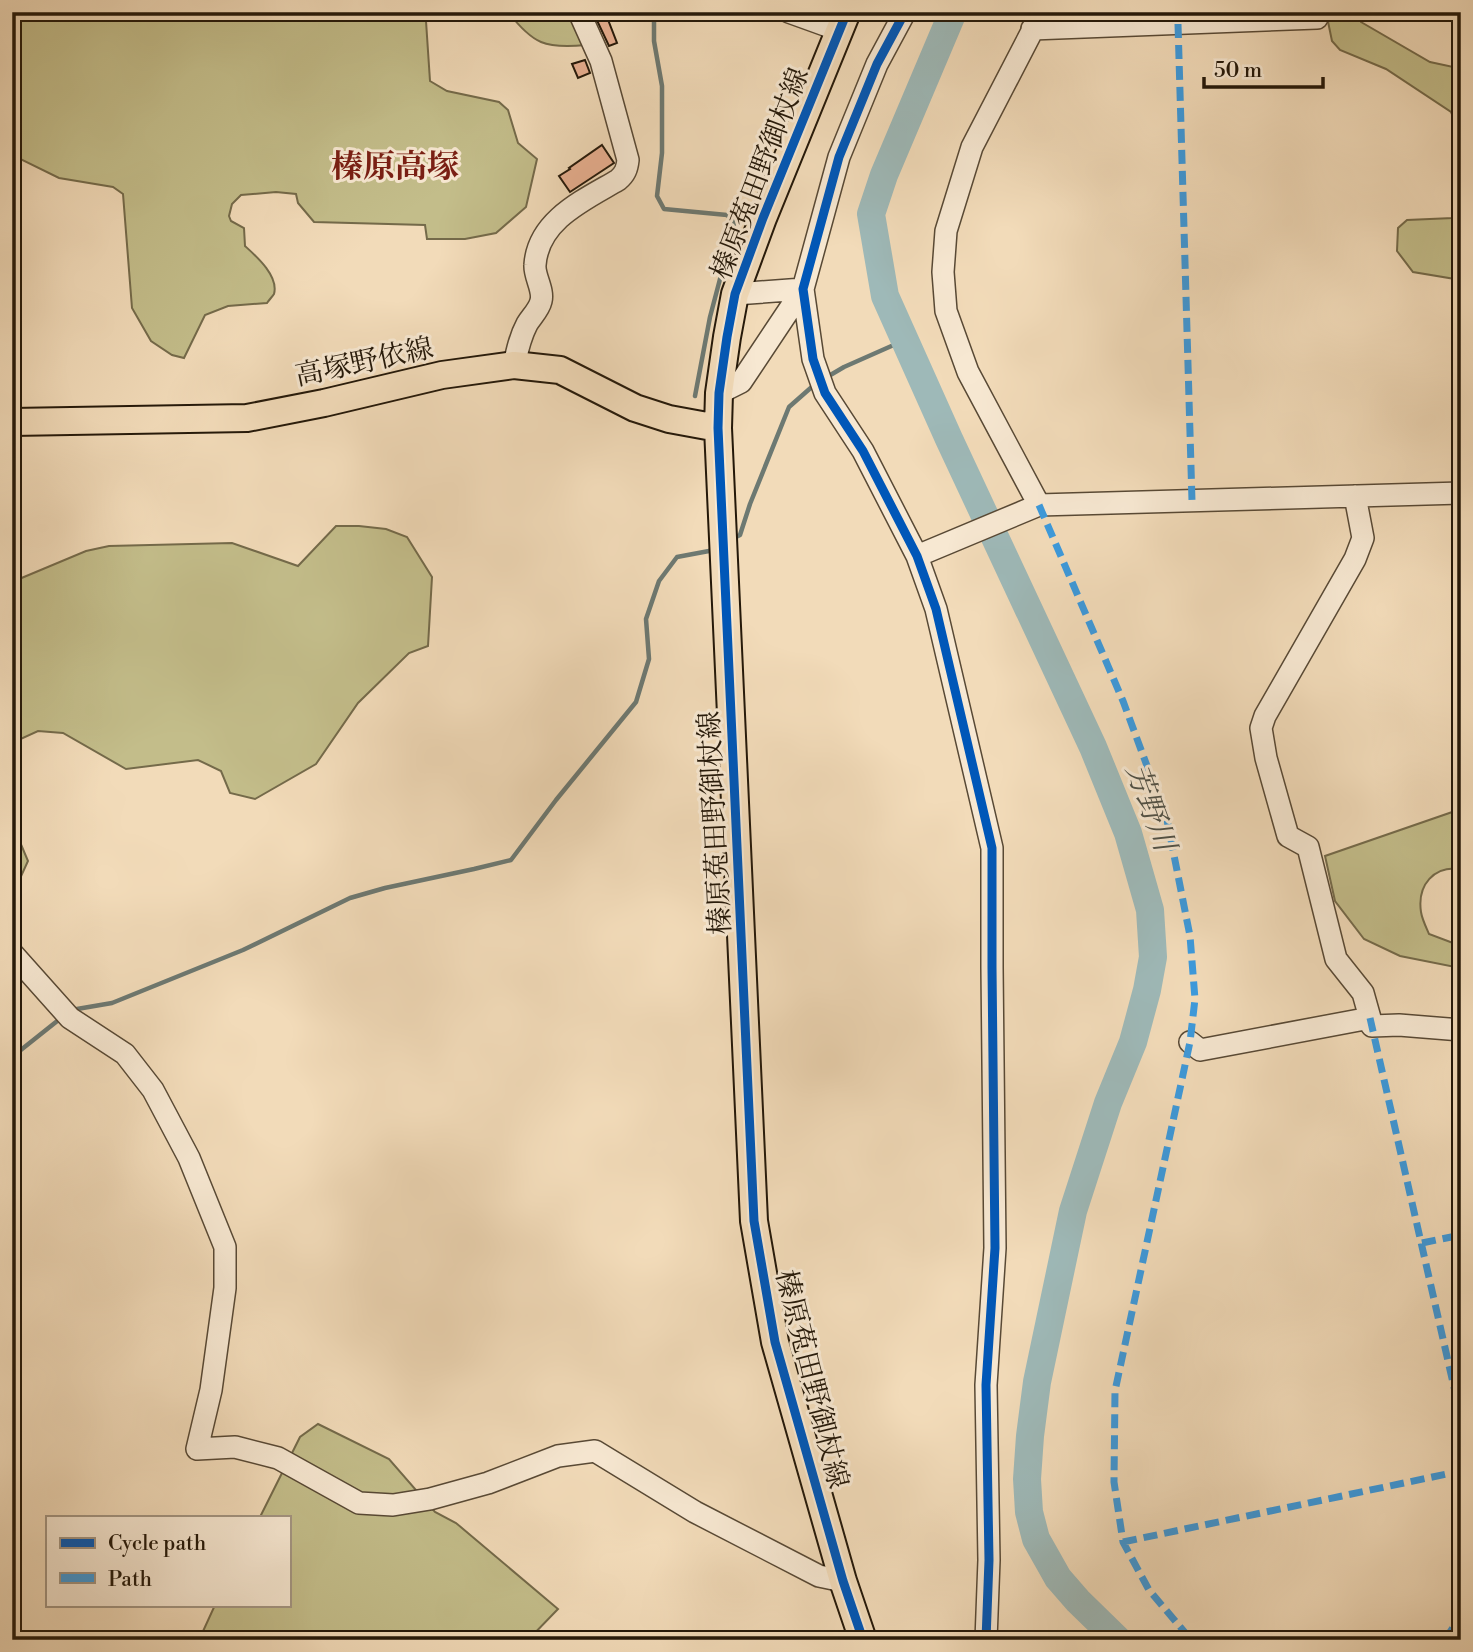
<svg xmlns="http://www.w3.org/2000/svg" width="1473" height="1652" viewBox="0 0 1473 1652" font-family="'Libre Bodoni','Noto Serif JP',serif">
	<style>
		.green { fill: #c3bd8a; stroke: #746a4a; stroke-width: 2 }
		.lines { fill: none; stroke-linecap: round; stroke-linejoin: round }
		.stream { stroke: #6d7972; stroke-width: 4.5 }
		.river { stroke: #9eb9b8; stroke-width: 28 }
		.building { fill: #eab192; stroke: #241809; stroke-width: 2 }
		.minor-casing { stroke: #584935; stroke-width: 24 }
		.major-casing { stroke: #241809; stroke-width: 30 }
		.minor { stroke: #f7e8d2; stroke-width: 21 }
		.major { stroke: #f2dbb9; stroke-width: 26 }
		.quiet { stroke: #3c9add; stroke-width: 7; stroke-dasharray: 14 7; stroke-linecap: butt }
		.cycleway-casing { stroke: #f7e8d2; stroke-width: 13 }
		.cycleway { stroke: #0057b8; stroke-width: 9 }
		.labels { text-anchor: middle; stroke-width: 6; stroke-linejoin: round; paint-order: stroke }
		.street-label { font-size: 28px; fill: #241809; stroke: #f7e8d2 }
		.water-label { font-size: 30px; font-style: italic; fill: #4f5046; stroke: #f7e8d2 }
		.quarter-label { font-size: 32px; font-weight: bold; fill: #7a1f14; stroke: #f7e8d2 }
	</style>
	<rect width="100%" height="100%" fill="#f2dbb9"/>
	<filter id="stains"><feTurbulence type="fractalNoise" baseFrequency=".00286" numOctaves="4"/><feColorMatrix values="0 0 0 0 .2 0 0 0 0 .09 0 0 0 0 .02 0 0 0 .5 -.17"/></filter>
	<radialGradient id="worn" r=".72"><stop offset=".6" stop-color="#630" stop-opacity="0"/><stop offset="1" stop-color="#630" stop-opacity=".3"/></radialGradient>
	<path class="green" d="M12 12H494L426 21 430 81 447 91 499 102 508 110 518 143 537 159 526 207 496 233 465 239H427L425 225 314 222 298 203 296 194 276 192 241 195 232 204 229 216 231 221 244 228 245 246C256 256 279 276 274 294 272 297 269 300 267 303L228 306 205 315 184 358 172 355 151 341 132 308 123 194 113 187 59 178 12 155Z
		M508 12H574L586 45C545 49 533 44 508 12Z
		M1326 12H1360L1361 22 1430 62 1453 67 1461 63V137L1451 112 1386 69 1340 50 1332 41Z
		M1461 213V280L1413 272 1397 251 1398 228 1407 220 1453 218Z
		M336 526H359L386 529 407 537 432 577 428 646 409 653 358 703 316 764 255 799 230 793 221 771 198 760 126 769 63 733 38 731 12 743V582L86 551 109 546 232 543 298 566Z
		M1461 809V869C1434 865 1417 885 1421 912 1422 919 1426 927 1429 934L1461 946V962L1455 967 1400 956 1364 939 1335 901 1325 856Z
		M12 823 28 861 12 896Z
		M318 1424 389 1459 435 1512 456 1523 558 1609 528 1640H199L215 1605H289V1517H260L300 1437Z"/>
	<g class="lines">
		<path class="stream" d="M654 12V41L662 86V153L657 196 664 209 727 215 733 221 734 226 710 317 695 396
			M827 377 844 367 905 340
			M732 539 740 535 750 504 789 407 814 385
			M71 1012 77 1009 112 1003 243 950 350 898 385 888 474 869 511 860 556 800 636 702 649 659 646 619 659 581 677 557 709 551 714 548
			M12 1057 61 1018"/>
		<path class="river" d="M953 12 884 175 871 214 885 296 949 439 1093 747 1128 833 1150 910 1153 957 1147 990 1133 1042 1108 1103 1073 1211 1037 1382 1030 1436 1027 1479 1029 1512 1036 1539 1058 1578 1078 1601 1118 1640"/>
	</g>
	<path class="building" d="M593 12H605L617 43 609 46Z
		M585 60 590 73 578 78 572 64Z
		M602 145 614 163 570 192 559 176 570 169 569 168Z"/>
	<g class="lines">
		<g class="minor-casing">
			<path id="minor" d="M789 12 839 30
				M905 12 877 64 839 157 803 289 813 359 825 393 863 451 917 556 936 609 992 848V967L995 1248 986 1385 989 1560 986 1640
				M1032 29 1317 18 1316 12
				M735 294 803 289
				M514 365C517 351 520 337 527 324 531 317 539 310 541 301 544 290 534 276 535 265 538 220 584 200 618 180 625 174 627 169 628 160L601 61 579 12
				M719 393 741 382 803 289
				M1039 505 968 372 946 311 943 272 946 231 972 147 1042 12
				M917 556 1039 505 1461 493
				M12 953 70 1018 125 1054 153 1090 189 1158 225 1247V1288L211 1390 197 1449 235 1447 278 1458 359 1503 393 1505 430 1499 488 1483 558 1456 595 1451 695 1512 819 1576 843 1581
				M1372 1026 1399 1025 1461 1030
				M1190 1042 1200 1050 1370 1018 1363 993 1336 959 1308 847 1288 836 1266 758 1261 728 1265 716 1355 559 1363 538 1355 496"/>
		</g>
		<g class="major-casing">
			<path id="major" d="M847 12 763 218 735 294 727 337 719 393 718 428 754 1221 775 1342 843 1581 863 1640
				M12 422 247 418 324 403 442 375 514 365 560 370 635 408 669 419 718 428"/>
		</g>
		<use href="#minor" class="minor"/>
		<use href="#major" class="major"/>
		<path class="quiet" d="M1178 24 1192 501
			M1039 505 1123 701 1167 820 1190 936 1195 999 1190 1042 1115 1391 1114 1482 1123 1542 1149 1590 1187 1635 1196 1640
			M1370 1018 1461 1418
			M1422 1243 1461 1235
			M1123 1542 1461 1471
			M1445 1640 1461 1615"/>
		<g class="cycleway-casing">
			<path id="cycleway" d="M847 12 763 218 735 294 727 337 719 393 718 428 754 1221 775 1342 843 1581 863 1640
				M905 12 877 64 839 157 803 289 813 359 825 393 863 451 917 556 936 609 992 848V967L995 1248 986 1385 989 1560 986 1640"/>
		</g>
		<use href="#cycleway" class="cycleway"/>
	</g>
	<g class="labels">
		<g class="street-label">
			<text transform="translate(759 173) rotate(-69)" y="10">榛原菟田野御杖線</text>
			<text transform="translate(364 361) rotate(-12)" y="10">高塚野依線</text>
			<text transform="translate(714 823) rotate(-93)" y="10">榛原菟田野御杖線</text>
			<text transform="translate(813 1379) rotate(76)" y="10">榛原菟田野御杖線</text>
		</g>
		<g class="water-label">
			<text transform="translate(1151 807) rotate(70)" y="10">芳野川</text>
		</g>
		<g class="quarter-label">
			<text x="395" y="177">榛原高塚</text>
		</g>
	</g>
	<rect width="1473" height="1652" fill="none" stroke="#f2dbb9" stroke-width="42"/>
	<rect x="14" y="14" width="1445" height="1624" fill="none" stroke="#241809" stroke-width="3.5"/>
	<rect x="21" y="21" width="1431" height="1610" fill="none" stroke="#241809" stroke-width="2"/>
	<rect x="46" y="1516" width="245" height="91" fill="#f7e8d2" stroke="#a39582" stroke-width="2"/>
	<rect x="60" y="1538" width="35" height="10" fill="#0057b8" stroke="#a39582" stroke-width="2"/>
	<text x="108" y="1550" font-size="21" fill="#241809">Cycle path</text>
	<rect x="60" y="1573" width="35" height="10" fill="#3c9add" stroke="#a39582" stroke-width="2"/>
	<text x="108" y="1586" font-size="21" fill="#241809">Path</text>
	<path d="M1204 77v10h119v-10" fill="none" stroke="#241809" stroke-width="3.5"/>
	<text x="1214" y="77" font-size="21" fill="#241809" stroke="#f7e8d2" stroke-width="5" paint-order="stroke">50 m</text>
	<rect width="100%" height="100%" filter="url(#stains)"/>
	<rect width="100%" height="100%" fill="url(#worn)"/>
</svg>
